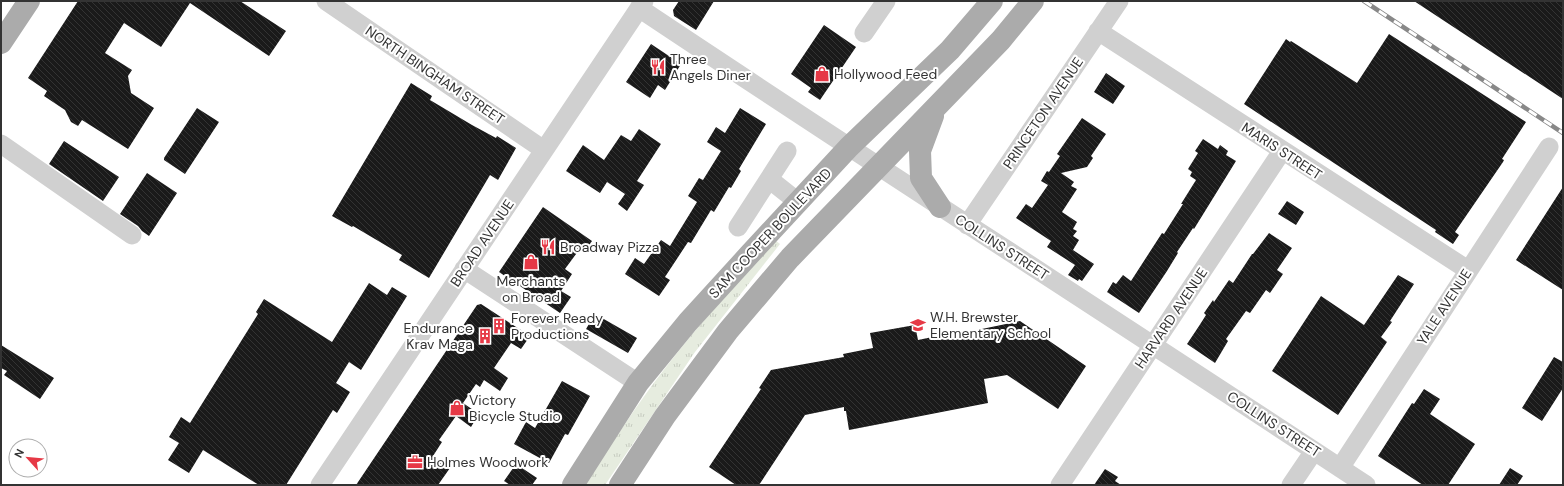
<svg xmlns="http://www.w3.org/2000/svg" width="1564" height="486" viewBox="0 0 1564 486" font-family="'DM Sans',sans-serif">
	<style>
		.grass { fill: url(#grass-tufts) }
		.building { fill: url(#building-back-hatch) }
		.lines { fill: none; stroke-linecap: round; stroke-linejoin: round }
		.minor { stroke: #d0d0d0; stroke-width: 19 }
		.major { stroke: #ababab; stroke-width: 22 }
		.rail-casing { stroke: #888; stroke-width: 4.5 }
		.rail { stroke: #fff; stroke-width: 3; stroke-dasharray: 9; stroke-linecap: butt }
		.labels { text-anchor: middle; stroke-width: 4; stroke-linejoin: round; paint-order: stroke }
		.poi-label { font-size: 14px; fill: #333; stroke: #fff; text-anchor: start }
		.street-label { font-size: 14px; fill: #333; stroke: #fff }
	</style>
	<defs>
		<pattern id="grass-tufts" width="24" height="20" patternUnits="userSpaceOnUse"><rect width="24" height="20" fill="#e6ecdf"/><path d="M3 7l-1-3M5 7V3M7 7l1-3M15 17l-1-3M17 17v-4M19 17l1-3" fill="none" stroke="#c6cbc0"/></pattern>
		<pattern id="building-back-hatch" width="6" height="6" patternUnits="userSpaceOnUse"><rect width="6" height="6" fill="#1a1a1a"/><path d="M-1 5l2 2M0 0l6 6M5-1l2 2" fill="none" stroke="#333"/></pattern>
	</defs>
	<rect width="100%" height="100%" fill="#fff"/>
	<path class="grass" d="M775 240 780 244 695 352 605 485H584C611 445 637 404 666 367 700 323 738 282 775 240Z"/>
	<path class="building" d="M78 1H240L286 31 269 56 190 3 161 47 124 23 105 53 132 70 128 76 131 93 154 108 128 149 82 120 78 126 71 122 65 110 44 96 47 91 28 78Z
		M679 1H714L696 30 674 16 673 10Z
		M1414 1H1563V99Z
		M824 25 856 47 820 100 808 92 811 88 791 74Z
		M1389 34 1526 122 1502 159 1504 160 1503 162 1455 232 1459 235 1453 244 1435 232 1436 230 1244 104 1286 39 1290 42 1291 41 1357 83Z
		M651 44 681 64 665 90 658 85 650 98 626 82Z
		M1106 73 1125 86 1113 104 1094 92Z
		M411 83 432 96 430 100 472 125 496 138 497 136 516 148 498 180 490 175 429 278 399 260 402 255 353 226 352 227 332 216Z
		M197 108 219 122 185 174 164 160V158Z
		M740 108 766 124 739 169 741 171 731 188 729 187 714 212 711 210 691 243 688 242 665 277 670 280 659 296 625 274 635 258 644 264 661 240 670 246 697 202 688 196 699 178 703 180 721 151 707 142 716 127 725 133Z
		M1082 118 1106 134 1091 156 1093 158 1087 167 1061 173 1074 182 1071 186 1077 189 1062 212 1077 222 1073 229 1077 231 1073 236 1079 240 1073 250 1094 264 1082 281 1079 279 1078 281 1068 275 1075 265 1047 247 1051 241 1016 218 1026 204 1032 208 1048 185 1041 181 1047 171 1049 172 1060 156 1057 154Z
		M639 129 661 144 637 181 644 185 627 211 618 204 625 194 607 182 600 193 566 171 583 145 604 160 621 135 631 141Z
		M1203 139 1218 149 1220 145 1228 151 1226 155 1236 161 1194 229 1193 228 1177 252 1178 253 1167 271 1139 313 1107 292 1113 282 1116 284 1123 275 1131 281 1162 233 1164 234 1183 204H1181L1196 180 1190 176 1192 172 1188 169 1198 153 1195 151Z
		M64 141 119 177 103 201 49 164Z
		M147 173 177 193 149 236 142 231 138 226 120 214Z
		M1563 187V290L1516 260Z
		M1287 201 1304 212 1296 225 1278 214Z
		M543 207 592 241 584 253 579 250 565 269 572 274 561 291 571 297 560 313 499 272Z
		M1269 233 1292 248 1277 270 1283 274 1270 293 1266 290 1250 313 1246 311 1226 339 1228 341 1215 363 1187 344 1199 326 1206 315 1204 313 1213 300 1214 302 1229 280 1233 283 1252 254H1253Z
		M1398 275 1414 284 1390 321 1392 322 1381 337 1387 342 1338 415 1272 371 1321 296 1364 325Z
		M369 283 387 295 392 287 407 296 361 370 349 362 336 383 350 392 337 413 333 410 286 485H259L203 450 189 473 168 460 179 443 169 437 181 417 190 423 258 314 256 312 264 299 332 342Z
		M481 304 530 336 521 349 511 343 494 368 508 378 500 391 484 380 480 387 476 384 463 403 479 414 471 427 456 416 439 440 442 442 433 456 450 468 438 485H356L477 305Z
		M595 314 637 338 628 353 586 329Z
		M1020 321 1086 366 1058 409 1007 375 984 379 988 403 849 430 846 411H844V407L805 415 759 485H736L709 467 761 389 759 388 771 370 844 357 843 354 873 348 870 333 915 325 918 340 947 334 948 336Z
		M1 345 54 378 40 399 4 375 7 371 1 368Z
		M1554 357 1563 362V388L1542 421 1522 408Z
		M562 381 590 396 568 435 565 434 549 463 514 444 526 422 535 428Z
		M1424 389 1440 399 1430 414 1475 444 1448 485H1423L1378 456 1412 403 1414 404Z
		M516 464 537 478 532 485H510L504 481Z
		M1510 468 1523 476 1517 485H1499Z
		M1105 469 1118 477 1115 481 1121 485H1094Z"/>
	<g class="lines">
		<path class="minor" d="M326 1 544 150
			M639 8C880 169 1124 325 1366 485
			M1098 31 1468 270
			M864 33 886 1
			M1 144 132 235
			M769 179 798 202
			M967 225 1119 1
			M738 227 787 151
			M464 269 638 383
			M1340 468 1549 147
			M320 485 644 1
			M1060 485 1282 151
			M1291 485 1314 451"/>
		<path class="major" d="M1 43 29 1
			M933 116 920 151 921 178 940 207
			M573 485 638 383 688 322 749 255 849 147 950 50 992 1
			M620 485 665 416 728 331 790 258 1001 40 1033 1"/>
		<g class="rail-casing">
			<path id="rail" d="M1364 1 1563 133"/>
		</g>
		<use href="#rail" class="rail"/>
	</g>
	<defs>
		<g id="restaurant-bare" transform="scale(1.2)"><path d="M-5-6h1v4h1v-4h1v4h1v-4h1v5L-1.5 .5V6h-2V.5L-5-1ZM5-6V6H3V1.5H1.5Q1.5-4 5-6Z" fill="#e63946" stroke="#fff" stroke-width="2.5" paint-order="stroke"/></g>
		<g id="shop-bare" transform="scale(1.2)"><path d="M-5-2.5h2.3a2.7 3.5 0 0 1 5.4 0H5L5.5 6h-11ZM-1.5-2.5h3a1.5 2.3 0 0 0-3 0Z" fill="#e63946" stroke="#fff" stroke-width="2.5" paint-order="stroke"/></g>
		<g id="school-bare" transform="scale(1.2)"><path d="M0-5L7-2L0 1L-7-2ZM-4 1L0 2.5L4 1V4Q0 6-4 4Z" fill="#e63946" stroke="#fff" stroke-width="2.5" paint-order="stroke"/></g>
		<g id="building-bare" transform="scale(1.2)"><path d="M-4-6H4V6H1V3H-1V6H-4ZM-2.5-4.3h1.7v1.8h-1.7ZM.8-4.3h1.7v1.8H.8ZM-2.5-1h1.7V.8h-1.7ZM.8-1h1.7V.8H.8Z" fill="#e63946" stroke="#fff" stroke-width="2.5" paint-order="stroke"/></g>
		<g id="office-bare" transform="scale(1.2)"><path d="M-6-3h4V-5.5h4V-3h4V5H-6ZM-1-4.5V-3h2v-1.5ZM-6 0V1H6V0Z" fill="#e63946" stroke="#fff" stroke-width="2.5" paint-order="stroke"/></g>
	</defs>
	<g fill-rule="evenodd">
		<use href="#restaurant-bare" x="658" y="67"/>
		<use href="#shop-bare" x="822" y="74"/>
		<use href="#restaurant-bare" x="548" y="247"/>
		<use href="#shop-bare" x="531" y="262"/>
		<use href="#school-bare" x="918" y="325"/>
		<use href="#building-bare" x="499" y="326"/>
		<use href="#building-bare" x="485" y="336"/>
		<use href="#shop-bare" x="457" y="408"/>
		<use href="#office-bare" x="415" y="462"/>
	</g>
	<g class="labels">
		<g class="poi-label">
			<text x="670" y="64">Three<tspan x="670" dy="16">Angels Diner</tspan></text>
			<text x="834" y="79">Hollywood Feed</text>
			<text x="560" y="252">Broadway Pizza</text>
			<text x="531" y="286" text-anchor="middle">Merchants<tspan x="531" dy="16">on Broad</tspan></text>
			<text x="930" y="322">W.H. Brewster<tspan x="930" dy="16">Elementary School</tspan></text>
			<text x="511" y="323">Forever Ready<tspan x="511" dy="16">Productions</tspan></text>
			<text x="473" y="333" text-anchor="end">Endurance<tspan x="473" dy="16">Krav Maga</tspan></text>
			<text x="469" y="405">Victory<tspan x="469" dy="16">Bicycle Studio</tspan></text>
			<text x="427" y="467">Holmes Woodwork</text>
		</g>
		<g class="street-label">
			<text transform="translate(435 75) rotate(34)" y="5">NORTH BINGHAM STREET</text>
			<text transform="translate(1043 113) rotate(-56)" y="5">PRINCETON AVENUE</text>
			<text transform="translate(1282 151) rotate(33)" y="5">MARIS STREET</text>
			<text transform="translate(770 233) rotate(-47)" y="5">SAM COOPER BOULEVARD</text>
			<text transform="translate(482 243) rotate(-56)" y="5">BROAD AVENUE</text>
			<text transform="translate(1002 247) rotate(33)" y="5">COLLINS STREET</text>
			<text transform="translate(1444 307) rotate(-57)" y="5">YALE AVENUE</text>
			<text transform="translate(1171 318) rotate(-56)" y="5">HARVARD AVENUE</text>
			<text transform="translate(1274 424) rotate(33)" y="5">COLLINS STREET</text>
		</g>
	</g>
	<rect width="1564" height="486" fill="none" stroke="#333333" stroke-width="4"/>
	<g transform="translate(28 458) rotate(297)"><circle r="19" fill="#ffffff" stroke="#adadad"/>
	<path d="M0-3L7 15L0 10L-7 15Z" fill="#e63946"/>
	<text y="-6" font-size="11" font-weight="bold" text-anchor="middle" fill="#333333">N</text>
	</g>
</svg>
